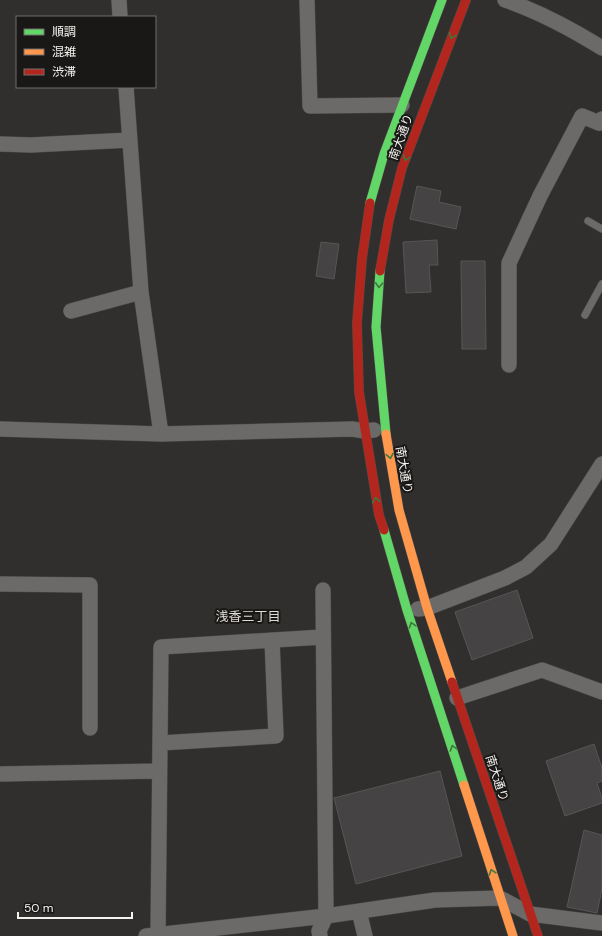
<svg xmlns="http://www.w3.org/2000/svg" width="602" height="936" viewBox="0 0 602 936" font-family="'DM Sans','Noto Sans JP',sans-serif">
	<style>
		.building { fill: #454343; stroke: #585655 }
		.lines { fill: none; stroke-linecap: round; stroke-linejoin: round }
		.lane-casing { stroke: #4e4c49; stroke-width: 8 }
		.street-casing { stroke: #4e4c49; stroke-width: 16 }
		.fast-casing { stroke: #4e4c49; stroke-width: 10 }
		.slow-casing { stroke: #4e4c49; stroke-width: 10 }
		.jam-casing { stroke: #4e4c49; stroke-width: 10 }
		.lane { stroke: #6b6a68; stroke-width: 7 }
		.street { stroke: #6b6a68; stroke-width: 15 }
		.fast { stroke: #63d668; stroke-width: 9 }
		.slow { stroke: #ff974d; stroke-width: 9 }
		.jam { stroke: #b3261e; stroke-width: 9 }
		.oneway { stroke: #3e773f }
		.labels { text-anchor: middle; stroke-width: 4; stroke-linejoin: round; paint-order: stroke }
		.street-label { font-size: 12px; fill: #f4f2ef; stroke: #191816 }
		.neighbourhood-label { font-size: 13px; fill: #dedad4; stroke: #191816 }
	</style>
	<rect width="100%" height="100%" fill="#312f2d"/>
	<path class="building" d="M417 186 441 191 439 202 461 207 456 229 410 219Z
		M437 240 438 265H429L431 292 406 293 403 242Z
		M321 242 339 244 334 279 316 276Z
		M461 261H485L486 349H462Z
		M517 590 533 638 472 660 455 612Z
		M594 744 602 768V781L597 783 602 798V803L565 816 546 761Z
		M440 771 462 856 356 884 334 798Z
		M584 830 602 835V889L597 913 567 907Z"/>
	<g class="lines">
		<g class="lane-casing">
			<path id="lane" d="M588 221 602 229
				M585 315 602 284"/>
		</g>
		<g class="street-casing">
			<path id="street" d="M119 0 120 17
				M307 0 310 106 402 105
				M505 0C537 11 573 30 602 48
				M126 87 141 292 161 434
				M0 144 31 145 130 140
				M71 311 141 292
				M509 365V263L540 196 582 116 599 123 602 119
				M0 429 161 434 352 429 365 431 374 430
				M0 584 90 585V728
				M418 609 427 608 505 578 526 567 551 544 602 464
				M457 698 542 670 602 692
				M160 743 276 736 272 640
				M0 774 159 771
				M359 911 365 936
				M158 934 161 647 323 637
				M146 936 326 916 435 900 500 898 530 914 602 923
				M320 936 319 931 326 916 323 590"/>
		</g>
		<g class="fast-casing">
			<path id="fast" d="M370 203 384 154 442 0
				M380 271 376 327 386 434
				M384 530 407 610 464 785"/>
		</g>
		<g class="slow-casing">
			<path id="slow" d="M386 434 399 510 427 608 452 682
				M464 785 513 936"/>
		</g>
		<g class="jam-casing">
			<path id="jam" d="M370 203 362 259 357 323 359 392 379 515 384 530
				M380 271 389 220 402 168 466 0
				M452 682 538 936"/>
		</g>
		<use href="#lane" class="lane"/>
		<use href="#street" class="street"/>
		<use href="#fast" class="fast"/>
		<use href="#slow" class="slow"/>
		<use href="#jam" class="jam"/>
	</g>
	<defs><path id="oneway-chevron" d="M-2-3.5L2.5 0L-2 3.5" fill="none" stroke-width="1.6" stroke-linecap="round" stroke-linejoin="round"/></defs>
	<g class="oneway">
		<use href="#oneway-chevron" transform="translate(452 36) rotate(111)"/>
		<use href="#oneway-chevron" transform="translate(406 158) rotate(110)"/>
		<use href="#oneway-chevron" transform="translate(379 285) rotate(93)"/>
		<use href="#oneway-chevron" transform="translate(390 456) rotate(80)"/>
		<use href="#oneway-chevron" transform="translate(376 500) rotate(-100)"/>
		<use href="#oneway-chevron" transform="translate(412 625) rotate(-108)"/>
		<use href="#oneway-chevron" transform="translate(453 748) rotate(-108)"/>
		<use href="#oneway-chevron" transform="translate(492 872) rotate(-108)"/>
	</g>
	<g class="labels">
		<g class="street-label">
			<text transform="translate(401 137) rotate(-70)" y="4">南大通り</text>
			<text transform="translate(404 470) rotate(80)" y="4">南大通り</text>
			<text transform="translate(497 778) rotate(72)" y="4">南大通り</text>
		</g>
		<g class="neighbourhood-label">
			<text x="248" y="621">浅香三丁目</text>
		</g>
	</g>
	<rect x="16" y="16" width="140" height="72" fill="#191816" stroke="#716f6d"/>
	<rect x="24" y="29" width="20" height="6" fill="#63d668" stroke="#716f6d"/>
	<text x="52" y="36" font-size="12" fill="#f4f2ef">順調</text>
	<rect x="24" y="49" width="20" height="6" fill="#ff974d" stroke="#716f6d"/>
	<text x="52" y="56" font-size="12" fill="#f4f2ef">混雑</text>
	<rect x="24" y="69" width="20" height="6" fill="#b3261e" stroke="#716f6d"/>
	<text x="52" y="76" font-size="12" fill="#f4f2ef">渋滞</text>
	<path d="M18 912v6h114v-6" fill="none" stroke="#f4f2ef" stroke-width="2"/>
	<text x="24" y="912" font-size="12" fill="#f4f2ef" stroke="#191816" stroke-width="3" paint-order="stroke">50 m</text>
</svg>
